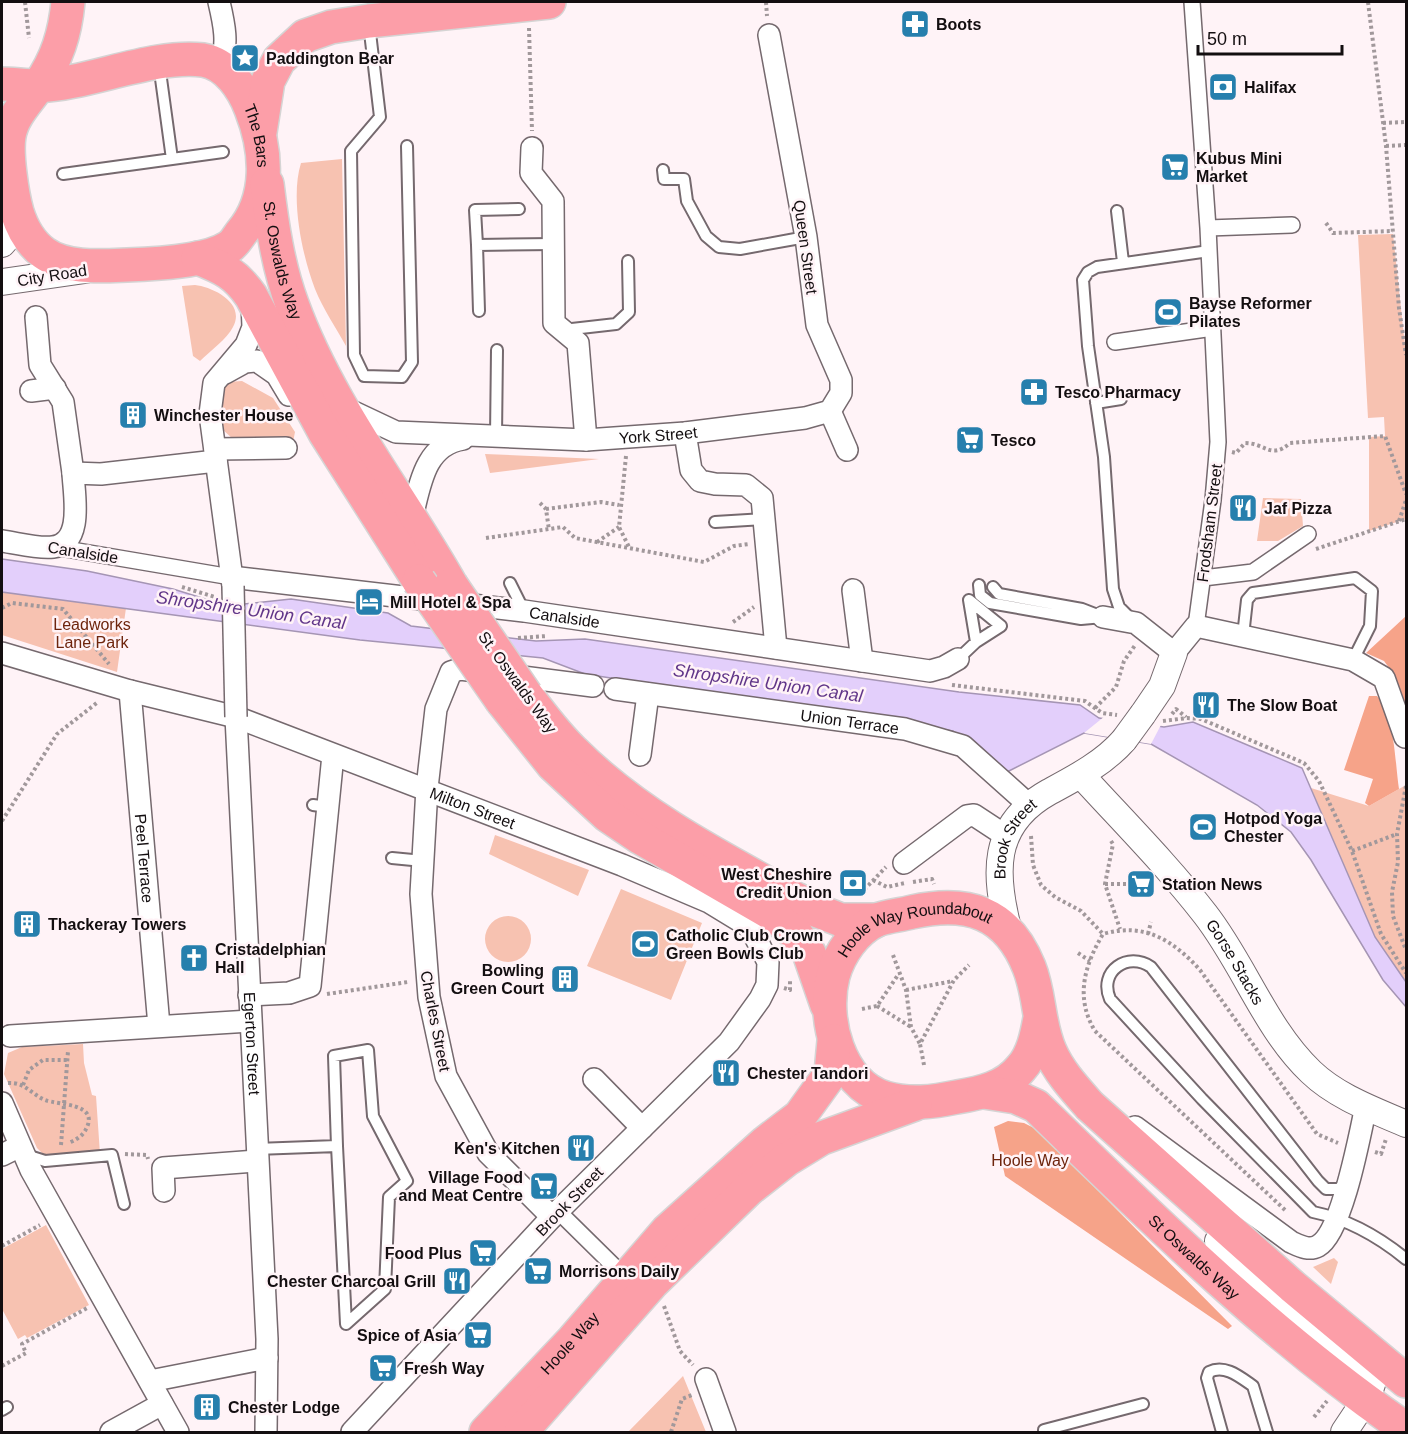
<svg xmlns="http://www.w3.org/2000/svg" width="1408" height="1434" viewBox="0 0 1408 1434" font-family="Arial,sans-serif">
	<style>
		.green { fill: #f7c2b1 }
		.forest { fill: #f6a389 }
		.water { fill: #e3cffb; stroke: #a595b4; stroke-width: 1.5 }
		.pier { fill: #fff3f7 }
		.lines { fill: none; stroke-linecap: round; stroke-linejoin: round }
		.service-casing { stroke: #75696e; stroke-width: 14 }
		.pedestrian-casing { stroke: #75696e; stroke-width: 18 }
		.minor-casing { stroke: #75696e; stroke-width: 24 }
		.tertiary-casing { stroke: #75696e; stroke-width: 28 }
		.trunk-casing { stroke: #d5d4d4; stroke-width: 36 }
		.path { stroke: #a1989b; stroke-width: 4; stroke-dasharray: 3 3; stroke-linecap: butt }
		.service { stroke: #fff; stroke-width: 10 }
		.pedestrian { stroke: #fff; stroke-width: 15 }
		.minor { stroke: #fff; stroke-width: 21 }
		.tertiary { stroke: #fff; stroke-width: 26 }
		.trunk { stroke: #fc9ea8; stroke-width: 33 }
		.minor-bridge-casing { stroke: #75696e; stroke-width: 24; stroke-linecap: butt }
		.tertiary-bridge-casing { stroke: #75696e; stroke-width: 28; stroke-linecap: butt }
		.trunk-bridge-casing { stroke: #d5d4d4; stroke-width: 36; stroke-linecap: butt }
		.minor-bridge { stroke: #fff; stroke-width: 21 }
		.tertiary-bridge { stroke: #fff; stroke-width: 26 }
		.trunk-bridge { stroke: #fc9ea8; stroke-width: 33 }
		.labels { text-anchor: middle; stroke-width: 5; stroke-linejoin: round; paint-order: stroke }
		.poi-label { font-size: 16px; font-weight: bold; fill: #130e10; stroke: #fff3f7; text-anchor: start }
		.street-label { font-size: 16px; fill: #130e10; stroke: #fff3f7 }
		.park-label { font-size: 16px; fill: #6e250d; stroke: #fff3f7 }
		.water-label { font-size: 18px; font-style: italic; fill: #613689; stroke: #fff3f7 }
	</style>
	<rect width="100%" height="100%" fill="#fff3f7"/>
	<path class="green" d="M342 159 346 346C336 328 323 309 315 289 302 255 290 198 301 163Z
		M1393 234 1406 355V519L1369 531V437L1385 436 1384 417 1368 418 1358 235Z
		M195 285C213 287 246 303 233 327 227 339 210 351 200 361L193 356 182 286Z
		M242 381 273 398 295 432 293 442 233 439 222 429 220 387 228 382Z
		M485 454 599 459 490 473Z
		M1263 498 1301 499 1303 526 1278 541H1257Z
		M2 592 126 608 117 672 2 635Z
		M1406 785V982L1375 937 1311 788 1369 806Z
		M495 835 589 870 578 896 489 854Z
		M621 889 702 923 671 1000 587 966Z
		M485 939a23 23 0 1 1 46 0a23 23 0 1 1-46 0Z
		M83 1044 84 1063 92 1095 96 1096 100 1154 46 1157 37 1148 4 1074 8 1053 22 1047Z
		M46 1225 89 1305 27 1338 25 1335 18 1339 2 1309V1249Z
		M1334 1258 1338 1262 1331 1284 1313 1267Z
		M683 1376 706 1432H628Z"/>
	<path class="forest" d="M1406 616V723L1393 673 1384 661 1366 653Z
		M1369 696H1377C1395 714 1395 764 1399 789L1369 806 1365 803 1373 779 1344 770Z
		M1008 1121 1024 1123 1038 1130 1232 1326 1228 1329 1005 1176 994 1127Z"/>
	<path class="water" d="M2 559 87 571 173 589 215 602 244 604 291 599 388 613 411 626 536 641 585 639 959 692 1080 705 1099 718 1164 727 1193 722 1302 768 1375 937 1406 982V1007L1383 980 1311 860 1291 832 1257 805 1151 744 1084 733 1005 773 953 731 585 674 543 658 360 640 2 592Z"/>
	<path class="pier" d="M1105 716 1162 723 1151 744 1084 733Z"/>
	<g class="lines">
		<g class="service-casing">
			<path id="service" d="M369 24 380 117 351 151 354 355 364 376 402 377 412 362 407 146
				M159 64 172 159
				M663 170 664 179H684L687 201 706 236 719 247 740 249 806 237
				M63 174 223 152
				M1117 211 1123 262
				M477 245 475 210 519 209
				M479 311 477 245 554 244
				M563 330 616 324 629 312 628 261
				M1096 403 1121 399
				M496 436 497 350
				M715 522 765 519
				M510 583 524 611
				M979 585 980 595 990 603 1081 619 1103 617
				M993 587 999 594 1082 609 1100 616
				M1131 619 1119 607 1113 589 1104 457 1088 346 1083 280 1088 272 1097 267 1209 251
				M1243 636 1247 600 1253 593 1355 578 1372 591 1370 626 1353 660
				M958 659 976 642 1001 626 969 600 976 642
				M313 805 328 807
				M392 858 423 861
				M256 1149 337 1146 346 1324 385 1289 389 1197 407 1181 373 1116 368 1050 334 1056 337 1146
				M26 1155 45 1161 112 1155 124 1204
				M1347 1183 1338 1189H1326L1318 1181 1151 967C1128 951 1098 971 1110 999L1202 1099 1313 1212C1347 1219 1379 1237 1406 1259
				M2 1410 7 1407
				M1044 1432V1430L1143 1404
				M1222 1432 1207 1378 1209 1372C1225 1364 1240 1377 1253 1386L1267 1432"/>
		</g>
		<g class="pedestrian-casing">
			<path id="pedestrian" d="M1192 2 1208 228 1218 442 1213 500 1196 626
				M1208 228 1292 225
				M1115 342 1213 328
				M54 547 231 577
				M1203 578 1253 572 1308 534
				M558 1211 625 1277"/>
		</g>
		<g class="minor-casing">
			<g id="minor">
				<path d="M219 2C224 23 229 45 220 67"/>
				<path d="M532 148 531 173 553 201 554 323 578 343 586 440"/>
				<path d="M36 317 40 365 63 402 73 473"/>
				<path d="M225 373 245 362 257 361 277 375 289 395"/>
				<path d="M31 391 55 388"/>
				<path id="s1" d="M343 407 396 432 586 440 685 433 805 418 830 411 841 393V380L817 325 806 237 769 35"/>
				<path d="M830 411 847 450"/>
				<path d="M685 433 691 470 700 481 715 484 746 485 762 498 776 648"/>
				<path d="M215 449 286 448"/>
				<path d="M412 517C420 486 424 445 463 439"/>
				<path d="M2 541C17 543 38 549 53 547 84 543 74 495 73 473L101 474 216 461"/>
				<path id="s2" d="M231 577 524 611 930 671 944 667 958 659"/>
				<path d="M233 586 210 414 214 383 246 345 253 327 252 303"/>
				<path d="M853 590 862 661"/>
				<path d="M1103 617 1136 623 1174 653 1196 626 1353 660 1384 678 1405 737"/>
				<path id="s3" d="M2 653 130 691 236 717 622 865 709 902 750 927 768 962 767 985 760 999 729 1042 552 1217 352 1432"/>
				<path id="s4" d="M615 689 905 729 963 746 1029 805"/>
				<path id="s5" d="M130 691 159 1026"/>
				<path id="s6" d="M236 717 267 1339 266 1432"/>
				<path d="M640 755 648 694"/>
				<path d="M904 863 967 816 974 815 1006 836"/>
				<path d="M249 995 289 993 310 986 333 755"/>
				<path d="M10 1036 250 1021"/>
				<path d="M594 1079 642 1128"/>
				<path d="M2 1103 31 1170 178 1432"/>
				<path d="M1135 1127 1291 1242C1300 1246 1309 1251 1318 1246 1342 1233 1360 1134 1366 1106"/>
				<path d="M2 1155 20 1146"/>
				<path d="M164 1191 163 1168 257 1161"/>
				<path d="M552 1217 488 1153 446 1076 429 997 421 894 427 788 436 709 451 672 460 669 593 686"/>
				<path d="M706 1379 725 1432"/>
				<path d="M150 1381 267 1358"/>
				<path d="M111 1432 162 1404"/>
			</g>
		</g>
		<g class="tertiary-casing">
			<g id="tertiary">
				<path d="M2 244 10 235 17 211"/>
				<path d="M2 282 85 270"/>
				<path d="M1143 714 1162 686 1174 653"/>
				<path id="s7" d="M1081 775C1123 821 1167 865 1205 914 1244 964 1265 1028 1311 1072 1337 1097 1374 1110 1406 1124"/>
				<path id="s8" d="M1009 932C994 875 990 825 1049 792 1075 778 1104 763 1124 740"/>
				<path d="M1218 1241 1367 1372 1373 1381 1368 1396 1344 1432"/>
			</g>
		</g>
		<g class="trunk-casing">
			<g id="trunk">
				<path id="s9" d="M2 84C13 84 26 86 38 86 89 84 152 54 203 60 227 64 243 88 251 109 267 150 271 198 241 233 238 237 234 244 229 247 206 262 155 264 127 265 102 266 66 269 44 253 30 243 22 228 17 212 12 194 6 154 9 136 12 116 28 101 39 85 57 59 65 34 68 2"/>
				<path d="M260 132 268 81 279 60 305 36 331 27 369 21 549 2"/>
				<path id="s10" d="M267 184C272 225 278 266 292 304 328 404 399 493 451 585"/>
				<path d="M198 258C223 268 236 274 251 296L325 433 419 581"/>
				<path d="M526 695C541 714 555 734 573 751 642 820 733 864 818 911L841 920H877"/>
				<path d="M502 701 553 765 607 815 641 838 769 912 796 934 809 953 827 1005"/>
				<path id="s11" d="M1040 1018C1037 1035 1033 1055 1021 1068 1005 1088 981 1093 957 1097 933 1102 910 1105 885 1098 838 1083 822 1018 833 976 839 954 855 930 877 920 887 916 901 915 912 912 968 900 1007 912 1029 967 1040 994 1038 1024 1050 1051 1059 1072 1075 1089 1090 1106L1292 1286 1406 1381"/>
				<path id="s12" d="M984 1092 1016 1097 1036 1106C1153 1220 1271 1336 1406 1429"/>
				<path id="s13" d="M486 1432 573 1340 667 1231 766 1142 800 1116 831 1073 834 1041"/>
				<path d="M521 1432 652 1283 749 1189 786 1160 822 1138 915 1104"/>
			</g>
		</g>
		<path class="path" d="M25 2 29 38
			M766 2 767 16
			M1368 2 1386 146 1399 308 1406 355
			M529 28 532 131
			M1383 123 1406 122
			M1386 146 1406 145
			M1326 223 1333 233 1393 231
			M1232 452 1236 453 1245 443C1265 443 1271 460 1290 443L1385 436 1406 494
			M626 456 619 527 630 549
			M540 503 546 509 549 530
			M546 509 601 502 619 505
			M1399 521 1406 500
			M486 538 563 527 575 538 704 562 734 546 749 544
			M597 542 619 527
			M1316 549 1406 519
			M182 587 215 597
			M2 608 12 603 63 609 109 664
			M733 622 754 607
			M518 638 547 636
			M952 685 1085 701 1102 713 1117 715
			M1095 708 1116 687 1124 661 1136 644
			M1172 714 1176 709 1186 717
			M1163 721 1187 718 1201 719 1304 763 1319 781 1352 851 1381 934 1406 973
			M1406 786 1397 834 1398 862 1392 892 1393 916 1406 950
			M2 821 57 734 98 702
			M1031 836 1033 865 1041 885 1055 897 1081 911 1103 934
			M1111 841 1113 844 1105 884 1120 929
			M1352 851 1397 834
			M873 880 887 887 905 883
			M913 882 932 879 934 884
			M1105 884H1132
			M860 894 886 867
			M1148 934 1151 922
			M1078 953 1090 961
			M893 955 906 990 911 1027 920 1044
			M784 988 790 990V980
			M906 990 953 981
			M327 994 408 982
			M877 1006 911 1027
			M862 1009 877 1006 898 975
			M924 1065 920 1044 954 980 969 965
			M8 1083C25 1082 31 1094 45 1100 58 1105 100 1103 86 1129 83 1136 74 1141 68 1143
			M23 1085 29 1070 43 1060H68
			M61 1145 68 1051
			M1375 1152 1381 1154 1386 1139
			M125 1154 147 1155 148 1159
			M1285 1210 1095 1031C1075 998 1084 966 1103 934 1144 922 1173 940 1200 970L1317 1134 1338 1143
			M2 1246 40 1225
			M664 1306 680 1351 693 1365
			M2 1366 26 1353 22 1344 89 1307
			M1314 1417 1327 1401
			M671 1432 682 1399 692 1395"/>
		<use href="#service" class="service"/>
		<use href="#pedestrian" class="pedestrian"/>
		<use href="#minor" class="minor"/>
		<use href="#tertiary" class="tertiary"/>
		<use href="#trunk" class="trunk"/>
		<g class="minor-bridge-casing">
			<path id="minor-bridge" d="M233 586 236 717"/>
		</g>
		<g class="tertiary-bridge-casing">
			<path id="tertiary-bridge" d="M1124 740 1143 714"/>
		</g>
		<g class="trunk-bridge-casing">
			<path id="trunk-bridge" d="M419 581 502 701
				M451 585 526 695"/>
		</g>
		<use href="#minor-bridge" class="minor-bridge"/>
		<use href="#tertiary-bridge" class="tertiary-bridge"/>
		<use href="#trunk-bridge" class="trunk-bridge"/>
	</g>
	<defs>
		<g id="pharmacy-square" transform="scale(1.5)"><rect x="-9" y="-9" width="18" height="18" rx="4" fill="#267fad" stroke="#fff3f7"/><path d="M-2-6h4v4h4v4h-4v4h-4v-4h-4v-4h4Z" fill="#fff"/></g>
		<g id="sight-square" transform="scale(1.5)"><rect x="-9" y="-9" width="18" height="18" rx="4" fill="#267fad" stroke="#fff3f7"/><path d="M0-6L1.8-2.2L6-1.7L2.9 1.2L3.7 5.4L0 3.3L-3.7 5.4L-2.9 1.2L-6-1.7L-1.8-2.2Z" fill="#fff"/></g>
		<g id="bank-square" transform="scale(1.5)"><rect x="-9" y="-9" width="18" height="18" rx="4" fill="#267fad" stroke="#fff3f7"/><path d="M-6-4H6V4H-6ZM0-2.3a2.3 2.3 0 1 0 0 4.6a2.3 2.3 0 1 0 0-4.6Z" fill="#fff"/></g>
		<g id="supermarket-square" transform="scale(1.5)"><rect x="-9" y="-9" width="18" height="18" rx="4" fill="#267fad" stroke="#fff3f7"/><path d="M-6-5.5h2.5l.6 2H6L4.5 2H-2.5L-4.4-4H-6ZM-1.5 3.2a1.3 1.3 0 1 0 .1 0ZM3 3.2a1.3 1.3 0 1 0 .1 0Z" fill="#fff"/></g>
		<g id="stadium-square" transform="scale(1.5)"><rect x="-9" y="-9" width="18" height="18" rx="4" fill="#267fad" stroke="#fff3f7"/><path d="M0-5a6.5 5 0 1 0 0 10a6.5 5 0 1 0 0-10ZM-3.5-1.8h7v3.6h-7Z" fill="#fff"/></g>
		<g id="building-square" transform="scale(1.5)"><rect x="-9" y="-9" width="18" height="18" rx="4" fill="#267fad" stroke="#fff3f7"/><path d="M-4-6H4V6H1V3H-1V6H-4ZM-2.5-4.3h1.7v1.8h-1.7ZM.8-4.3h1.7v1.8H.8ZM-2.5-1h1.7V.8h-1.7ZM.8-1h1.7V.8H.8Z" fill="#fff"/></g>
		<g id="restaurant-square" transform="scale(1.5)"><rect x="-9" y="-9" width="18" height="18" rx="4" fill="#267fad" stroke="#fff3f7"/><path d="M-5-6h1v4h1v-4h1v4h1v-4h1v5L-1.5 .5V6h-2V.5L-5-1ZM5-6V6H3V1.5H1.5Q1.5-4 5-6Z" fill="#fff"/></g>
		<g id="hotel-square" transform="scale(1.5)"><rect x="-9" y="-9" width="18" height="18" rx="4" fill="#267fad" stroke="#fff3f7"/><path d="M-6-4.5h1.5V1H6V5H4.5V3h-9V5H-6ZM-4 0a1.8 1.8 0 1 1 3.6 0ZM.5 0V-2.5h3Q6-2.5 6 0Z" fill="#fff"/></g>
		<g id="church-square" transform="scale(1.5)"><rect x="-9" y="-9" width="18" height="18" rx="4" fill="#267fad" stroke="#fff3f7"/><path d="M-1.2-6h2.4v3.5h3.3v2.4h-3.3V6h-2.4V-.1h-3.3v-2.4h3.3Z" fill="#fff"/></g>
	</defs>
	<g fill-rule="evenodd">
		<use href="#pharmacy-square" x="915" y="24"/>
		<use href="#sight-square" x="245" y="58"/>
		<use href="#bank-square" x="1223" y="87"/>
		<use href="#supermarket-square" x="1175" y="167"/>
		<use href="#stadium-square" x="1168" y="312"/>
		<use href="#pharmacy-square" x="1034" y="392"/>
		<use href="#building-square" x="133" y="415"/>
		<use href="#supermarket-square" x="970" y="440"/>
		<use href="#restaurant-square" x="1243" y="508"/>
		<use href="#hotel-square" x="369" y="602"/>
		<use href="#restaurant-square" x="1206" y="705"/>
		<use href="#stadium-square" x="1203" y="827"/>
		<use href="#bank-square" x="853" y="883"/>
		<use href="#supermarket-square" x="1141" y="884"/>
		<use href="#building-square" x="27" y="924"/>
		<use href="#stadium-square" x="645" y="944"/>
		<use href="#church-square" x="194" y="958"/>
		<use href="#building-square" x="565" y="979"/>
		<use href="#restaurant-square" x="726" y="1073"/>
		<use href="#restaurant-square" x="581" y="1148"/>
		<use href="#supermarket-square" x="544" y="1186"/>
		<use href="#supermarket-square" x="483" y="1253"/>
		<use href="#supermarket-square" x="538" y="1271"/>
		<use href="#restaurant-square" x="457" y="1281"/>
		<use href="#supermarket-square" x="478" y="1335"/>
		<use href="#supermarket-square" x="383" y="1368"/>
		<use href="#building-square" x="207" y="1407"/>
	</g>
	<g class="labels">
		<g class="poi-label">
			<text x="936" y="30">Boots</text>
			<text x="266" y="64">Paddington Bear</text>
			<text x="1244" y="93">Halifax</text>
			<text x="1196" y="164">Kubus Mini<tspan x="1196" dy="18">Market</tspan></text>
			<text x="1189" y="309">Bayse Reformer<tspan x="1189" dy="18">Pilates</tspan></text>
			<text x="1055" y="398">Tesco Pharmacy</text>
			<text x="154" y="421">Winchester House</text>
			<text x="991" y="446">Tesco</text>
			<text x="1264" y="514">Jaf Pizza</text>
			<text x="390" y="608">Mill Hotel &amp; Spa</text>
			<text x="1227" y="711">The Slow Boat</text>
			<text x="1224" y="824">Hotpod Yoga<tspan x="1224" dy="18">Chester</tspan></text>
			<text x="832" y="880" text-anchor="end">West Cheshire<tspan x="832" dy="18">Credit Union</tspan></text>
			<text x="1162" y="890">Station News</text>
			<text x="48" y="930">Thackeray Towers</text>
			<text x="666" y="941">Catholic Club Crown<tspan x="666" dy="18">Green Bowls Club</tspan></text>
			<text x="215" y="955">Cristadelphian<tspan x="215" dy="18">Hall</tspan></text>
			<text x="544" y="976" text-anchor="end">Bowling<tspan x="544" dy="18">Green Court</tspan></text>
			<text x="747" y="1079">Chester Tandori</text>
			<text x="560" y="1154" text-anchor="end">Ken's Kitchen</text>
			<text x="523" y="1183" text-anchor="end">Village Food<tspan x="523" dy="18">and Meat Centre</tspan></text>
			<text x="462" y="1259" text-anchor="end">Food Plus</text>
			<text x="559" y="1277">Morrisons Daily</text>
			<text x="436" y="1287" text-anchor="end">Chester Charcoal Grill</text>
			<text x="457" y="1341" text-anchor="end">Spice of Asia</text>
			<text x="404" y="1374">Fresh Way</text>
			<text x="228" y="1413">Chester Lodge</text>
		</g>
		<g class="street-label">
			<text dy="6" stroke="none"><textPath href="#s9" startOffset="303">The Bars</textPath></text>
			<text transform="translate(806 247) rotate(82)" y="6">Queen Street</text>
			<text dy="6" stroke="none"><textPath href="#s10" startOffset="78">St. Oswalds Way</textPath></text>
			<text transform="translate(52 275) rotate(-9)" y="6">City Road</text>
			<text dy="6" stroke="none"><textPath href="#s1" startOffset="321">York Street</textPath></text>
			<text transform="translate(1209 523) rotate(-83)" y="6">Frodsham Street</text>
			<text transform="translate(83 552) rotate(9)" y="6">Canalside</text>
			<text dy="6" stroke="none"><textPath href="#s2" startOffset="336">Canalside</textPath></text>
			<text transform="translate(518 682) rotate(54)" y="6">St. Oswalds Way</text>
			<text dy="6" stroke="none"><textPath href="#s4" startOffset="237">Union Terrace</textPath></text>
			<text dy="6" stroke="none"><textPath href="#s3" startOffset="496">Milton Street</textPath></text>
			<text dy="6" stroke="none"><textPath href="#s8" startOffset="98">Brook Street</textPath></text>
			<text dy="6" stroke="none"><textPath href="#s5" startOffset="168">Peel Terrace</textPath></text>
			<text dy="6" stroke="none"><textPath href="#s11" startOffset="450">Hoole Way Roundabout</textPath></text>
			<text dy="6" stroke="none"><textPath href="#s7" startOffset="243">Gorse Stacks</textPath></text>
			<text transform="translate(436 1021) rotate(79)" y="6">Charles Street</text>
			<text dy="6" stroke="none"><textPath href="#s6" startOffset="327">Egerton Street</textPath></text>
			<text transform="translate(569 1201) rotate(-46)" y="6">Brook Street</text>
			<text dy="6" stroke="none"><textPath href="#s12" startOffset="273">St Oswalds Way</textPath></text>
			<text dy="6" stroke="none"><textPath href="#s13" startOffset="122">Hoole Way</textPath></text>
		</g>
		<g class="park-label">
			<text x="92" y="630">Leadworks<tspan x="92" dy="18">Lane Park</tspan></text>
			<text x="1030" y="1166">Hoole Way</text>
		</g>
		<g class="water-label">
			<text transform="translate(251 610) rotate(8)" y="6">Shropshire Union Canal</text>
			<text transform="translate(768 683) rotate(8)" y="6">Shropshire Union Canal</text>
		</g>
	</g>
	<rect width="1408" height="1434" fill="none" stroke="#130e10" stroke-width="6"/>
	<path d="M1198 45v9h144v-9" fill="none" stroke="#130e10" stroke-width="3"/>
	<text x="1207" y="45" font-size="18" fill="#130e10" stroke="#fff3f7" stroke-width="4.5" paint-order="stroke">50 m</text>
</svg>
